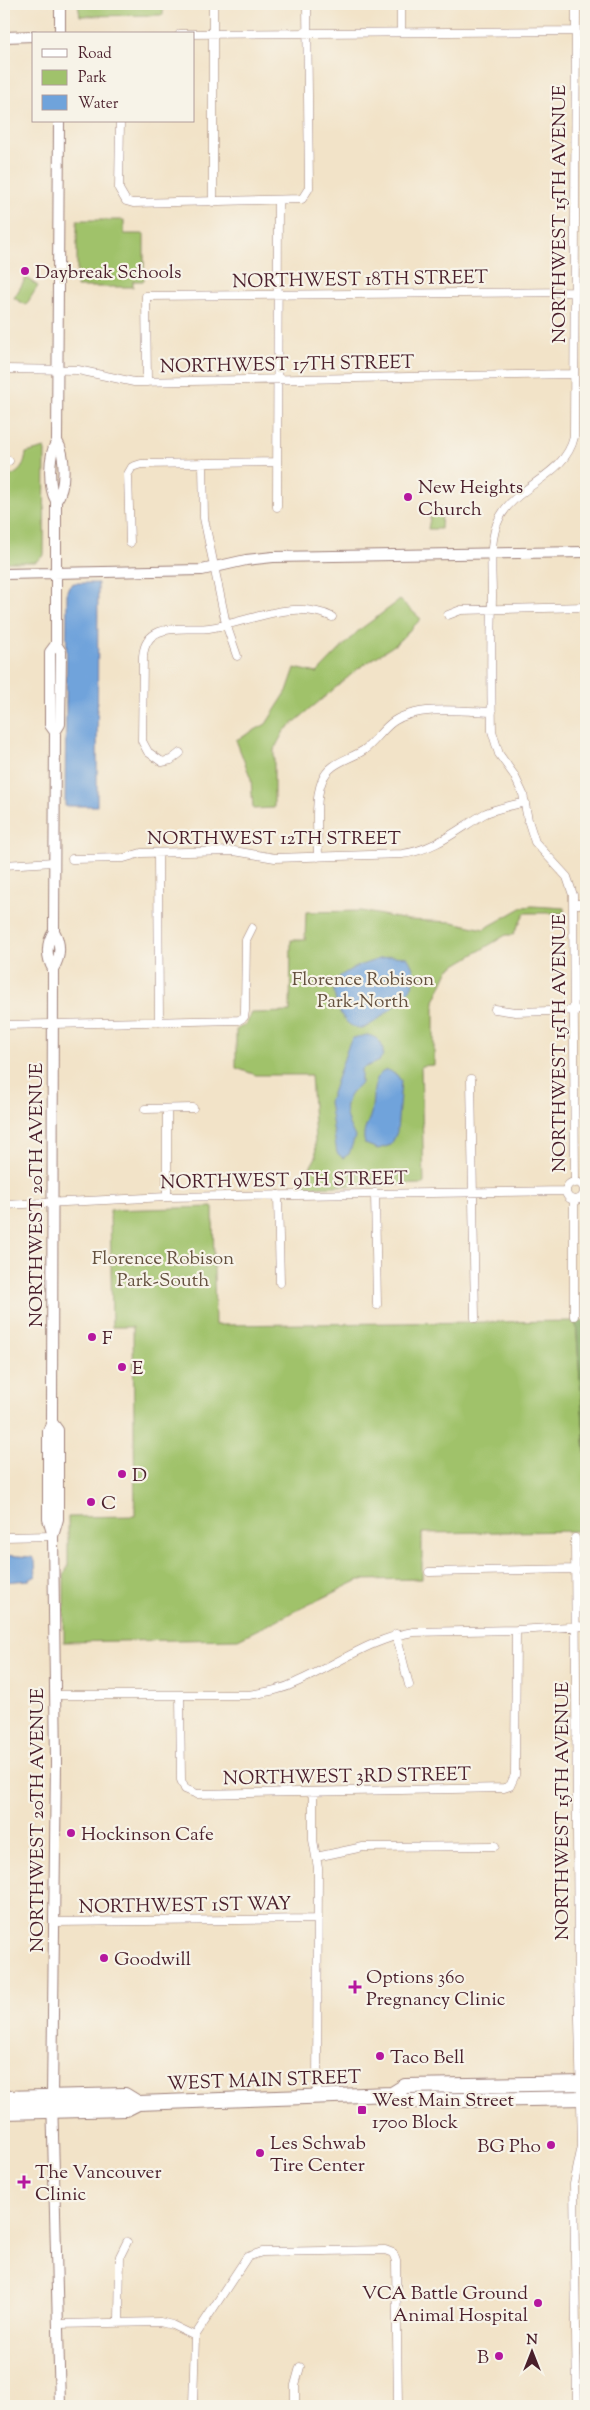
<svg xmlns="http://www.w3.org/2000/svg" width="590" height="2410" viewBox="0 0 590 2410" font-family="'Sorts Mill Goudy',serif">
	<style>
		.green { fill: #a0c26b; stroke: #75704b }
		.forest { fill: #80a85f; stroke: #656445 }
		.water { fill: #6fa3db; stroke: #5c6183 }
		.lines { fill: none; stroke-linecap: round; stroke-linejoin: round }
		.minor-casing { stroke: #9e817a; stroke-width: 9 }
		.tertiary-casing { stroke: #9e817a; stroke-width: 12 }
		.trunk-casing { stroke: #9e817a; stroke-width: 16 }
		.minor { stroke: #fff; stroke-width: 8 }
		.tertiary { stroke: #fff; stroke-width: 10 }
		.trunk { stroke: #fff; stroke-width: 14 }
		.poi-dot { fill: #b5179e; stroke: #f7f3e8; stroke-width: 2 }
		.labels { text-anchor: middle; stroke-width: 4.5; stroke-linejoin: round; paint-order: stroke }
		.street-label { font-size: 19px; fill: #4a1f2b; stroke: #f7f3e8 }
		.poi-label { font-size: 19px; fill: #4a1f2b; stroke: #f7f3e8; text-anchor: start }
		.park-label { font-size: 19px; fill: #64503e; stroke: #f7f3e8 }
	</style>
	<rect width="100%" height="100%" fill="#f7f3e8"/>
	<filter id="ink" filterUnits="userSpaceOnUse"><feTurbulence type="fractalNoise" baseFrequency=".02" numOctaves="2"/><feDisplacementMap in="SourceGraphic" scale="10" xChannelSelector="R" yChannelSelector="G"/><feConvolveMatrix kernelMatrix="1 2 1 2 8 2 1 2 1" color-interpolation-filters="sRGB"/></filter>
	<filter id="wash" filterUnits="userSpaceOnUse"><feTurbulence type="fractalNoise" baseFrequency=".0096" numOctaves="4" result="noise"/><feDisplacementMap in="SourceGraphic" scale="20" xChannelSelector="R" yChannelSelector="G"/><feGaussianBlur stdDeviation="1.12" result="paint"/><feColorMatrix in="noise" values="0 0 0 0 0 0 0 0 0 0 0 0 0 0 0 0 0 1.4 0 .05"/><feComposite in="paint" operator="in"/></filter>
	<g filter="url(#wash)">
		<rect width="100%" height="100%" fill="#f2e3c8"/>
		<path class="green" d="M78 4H163V15L80 16Z
			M77 220H124V234H144V281H133V287H77Z
			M26 278 38 286 26 305 14 298Z
			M45 448 44 555 35 562H4V476C18 477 25 466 26 453Z
			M432 508H442L441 529H428Z
			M400 600 421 619 396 644 359 668 284 731 274 750V808L253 809 251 779 236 740 266 724 287 691 295 668 317 673 358 631Z
			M532 906 564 908V913H525L513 935H506L449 969 434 1001V1065L421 1066 424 1184 299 1187 316 1157 311 1075H256L236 1068V1030L246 1024 252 1013 290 1012 291 940H305L306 912 361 911 408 920 452 922 484 929 523 907Z
			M213 1207 215 1325 576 1321 585 1452 586 1531 422 1533V1579L359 1580 238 1639 64 1642V1576L68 1566V1517L135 1516 133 1327H112L110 1210Z"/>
		<path class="forest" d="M576 1321H586V1452H585Z
			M584 2308H586V2406H585Z"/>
		<path class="water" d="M74 583H98L97 806H65L67 591 69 586Z
			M389 956 407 957C412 964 416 974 414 982 411 993 374 1026 363 1028 342 1031 332 998 334 982 347 967 371 962 389 956Z
			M367 1035C378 1037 384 1043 383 1055L379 1061 361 1069V1083C358 1088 353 1090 350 1095 340 1110 349 1124 355 1137L349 1154 343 1158 337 1153 329 1102 349 1044 353 1038Z
			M387 1070 397 1075 401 1081 397 1132 391 1145 378 1149 365 1144C361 1131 368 1125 371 1113 374 1101 371 1074 387 1070Z
			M4 1555 32 1557 35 1561 36 1576 29 1580 4 1582Z"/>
	</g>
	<g filter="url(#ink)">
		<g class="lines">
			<g class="minor-casing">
				<path id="minor" d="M213 4V202
					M401 4V32
					M180 34 576 31
					M120 121 119 189 126 201 133 203 302 199 309 188 307 4
					M4 369 78 370 134 382 573 374
					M147 382 146 296 574 292
					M4 458 9 461
					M203 463 204 518 226 624 237 656
					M277 507 278 201
					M130 543 128 474 132 467 141 464 277 462
					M448 615 461 610 586 607V650
					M4 671H5
					M180 753 171 760 162 762 148 752 142 741 143 656C144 645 149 636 159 632 174 626 194 630 209 628 250 622 292 598 332 617
					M158 853 159 1022
					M318 857C318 836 314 800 322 781 329 762 349 760 364 750 375 742 382 729 394 721 418 705 464 711 492 712
					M72 859 124 858 141 853 234 851 275 858 402 854C435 850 457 830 484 814 497 808 511 806 525 802
					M4 865 54 862
					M574 904H586
					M495 1009 515 1012 586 1010
					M4 1025 239 1020 244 1017 245 1011 246 940 252 928
					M471 1079 475 1318
					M145 1109 193 1108
					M167 1109V1197
					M566 1191a9 9 0 1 1 18 0a9 9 0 1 1-18 0Z
					M575 1183 573 895 567 877 535 842 528 820 523 794 514 775 499 754 492 731C491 686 491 641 492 596 492 571 488 540 500 517 518 484 565 476 574 437L576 4
					M375 1193 377 1305
					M278 1195 280 1283
					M574 1200V1316
					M4 1205 167 1197 566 1191
					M4 1537 53 1536
					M575 1538 578 1976 582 2146 574 2184 577 2406
					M429 1572 576 1569
					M396 1634 409 1685
					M55 1695H249C266 1692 282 1690 297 1682 336 1665 370 1639 413 1632L516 1630 586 1626
					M180 1695 181 1780 185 1789 197 1794 504 1788 510 1786 515 1775 516 1630
					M576 1739H586
					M313 1792V1840L318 1868 317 2096
					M316 1857 363 1847 495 1846
					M54 1922 318 1919
					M119 2322 120 2256 127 2242
					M58 2324 160 2322 172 2325 195 2336
					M193 2406 195 2336 247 2257 262 2252 385 2250 393 2253 396 2261 398 2406
					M295 2406V2385L300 2367"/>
			</g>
			<g class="tertiary-casing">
				<path id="tertiary" d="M60 4V34
					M4 37 34 36
					M59 121 57 441C48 455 48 487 56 501V644L61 652 60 724 55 732 54 931C61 943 61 957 53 969L52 1422 48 1431V1519L53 1536 56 1762 52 2097 60 2406
					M56 501C66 488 66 455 57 441
					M4 574 202 570 246 560 273 557 586 552
					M55 732 50 725V652L56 644
					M53 969C46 957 46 943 54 931
					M52 1422 58 1430V1519L53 1536"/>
			</g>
			<g class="trunk-casing">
				<path id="trunk" d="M392 2094 405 2101 586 2098
					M4 2098 125 2095 138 2103
					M4 2112 126 2109 138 2103 392 2094 405 2086 586 2083"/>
			</g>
			<use href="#minor" class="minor"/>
			<use href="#tertiary" class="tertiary"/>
			<use href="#trunk" class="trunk"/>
		</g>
	</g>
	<g class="poi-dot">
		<circle cx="25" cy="271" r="5"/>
		<circle cx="408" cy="497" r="5"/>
		<circle cx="92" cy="1337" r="5"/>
		<circle cx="122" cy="1367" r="5"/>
		<circle cx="122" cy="1474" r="5"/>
		<circle cx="91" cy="1502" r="5"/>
		<circle cx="71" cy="1833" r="5"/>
		<circle cx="104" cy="1958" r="5"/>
		<path d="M352.5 1979.5h5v5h5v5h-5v5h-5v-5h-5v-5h5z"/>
		<circle cx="380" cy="2056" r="5"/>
		<rect x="357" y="2105" width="10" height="10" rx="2.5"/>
		<circle cx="551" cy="2145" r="5"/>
		<circle cx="260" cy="2153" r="5"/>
		<path d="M21.5 2174.5h5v5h5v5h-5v5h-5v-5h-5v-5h5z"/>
		<circle cx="538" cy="2303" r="5"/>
		<circle cx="499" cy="2356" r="5"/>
	</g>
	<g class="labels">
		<g class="street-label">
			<text transform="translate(558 214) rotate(-90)" y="7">NORTHWEST 15TH AVENUE</text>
			<text transform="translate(360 278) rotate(-1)" y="7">NORTHWEST 18TH STREET</text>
			<text transform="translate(287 363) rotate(-1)" y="7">NORTHWEST 17TH STREET</text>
			<text x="274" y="844">NORTHWEST 12TH STREET</text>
			<text transform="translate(558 1043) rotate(-90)" y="7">NORTHWEST 15TH AVENUE</text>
			<text transform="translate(284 1179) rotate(-1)" y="7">NORTHWEST 9TH STREET</text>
			<text transform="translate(35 1195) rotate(-90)" y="7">NORTHWEST 20TH AVENUE</text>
			<text transform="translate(347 1775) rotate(-1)" y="7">NORTHWEST 3RD STREET</text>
			<text transform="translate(561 1811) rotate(-90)" y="7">NORTHWEST 15TH AVENUE</text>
			<text transform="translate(36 1820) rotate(-90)" y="7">NORTHWEST 20TH AVENUE</text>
			<text transform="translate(185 1904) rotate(-1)" y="7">NORTHWEST 1ST WAY</text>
			<text transform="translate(264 2079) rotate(-2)" y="7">WEST MAIN STREET</text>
		</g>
		<g class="poi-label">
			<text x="35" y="278">Daybreak Schools</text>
			<text x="418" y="493">New Heights<tspan x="418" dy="22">Church</tspan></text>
			<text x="102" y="1344">F</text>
			<text x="132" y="1374">E</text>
			<text x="132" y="1481">D</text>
			<text x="101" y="1509">C</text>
			<text x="81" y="1840">Hockinson Cafe</text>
			<text x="114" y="1965">Goodwill</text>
			<text x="366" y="1983">Options 360<tspan x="366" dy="22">Pregnancy Clinic</tspan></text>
			<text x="390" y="2063">Taco Bell</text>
			<text x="372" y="2106">West Main Street<tspan x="372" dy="22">1700 Block</tspan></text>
			<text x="270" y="2149">Les Schwab<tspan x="270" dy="22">Tire Center</tspan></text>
			<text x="541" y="2152" text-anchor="end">BG Pho</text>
			<text x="35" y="2178">The Vancouver<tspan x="35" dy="22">Clinic</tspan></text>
			<text x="528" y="2299" text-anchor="end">VCA Battle Ground<tspan x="528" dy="22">Animal Hospital</tspan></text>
			<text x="489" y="2363" text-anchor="end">B</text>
		</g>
		<g class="park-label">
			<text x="363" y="985">Florence Robison<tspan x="363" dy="22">Park-North</tspan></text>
			<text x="163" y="1264">Florence Robison<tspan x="163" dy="22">Park-South</tspan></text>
		</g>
	</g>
	<rect width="590" height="2410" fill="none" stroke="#f7f3e8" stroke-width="20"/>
	<rect x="32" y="32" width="162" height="90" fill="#f7f3e8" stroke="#b29e9c"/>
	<rect x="42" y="49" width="25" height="8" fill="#ffffff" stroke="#b29e9c"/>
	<text x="78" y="58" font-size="15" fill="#4a1f2b">Road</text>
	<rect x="42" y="70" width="25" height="15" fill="#a0c26b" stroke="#b29e9c"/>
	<text x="78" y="82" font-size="15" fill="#4a1f2b">Park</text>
	<rect x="42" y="95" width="25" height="15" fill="#6fa3db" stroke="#b29e9c"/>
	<text x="78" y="108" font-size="15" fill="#4a1f2b">Water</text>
	<g transform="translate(532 2352)" stroke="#f7f3e8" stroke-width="4" paint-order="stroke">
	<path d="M0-4L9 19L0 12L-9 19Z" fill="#4a1f2b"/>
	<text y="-8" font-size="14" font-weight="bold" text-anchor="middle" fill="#4a1f2b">N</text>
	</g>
</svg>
